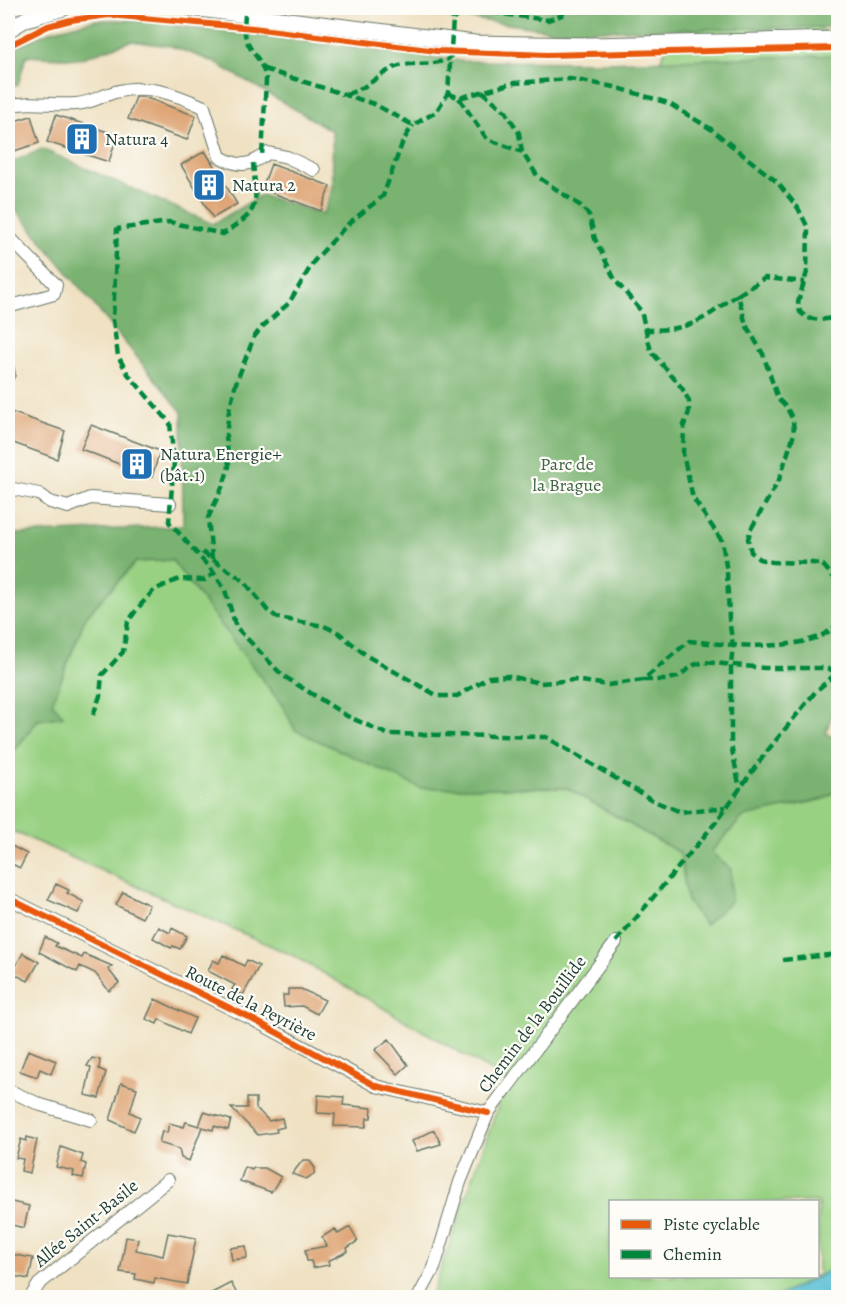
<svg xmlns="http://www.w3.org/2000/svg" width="846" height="1305" viewBox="0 0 846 1305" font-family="Alegreya,serif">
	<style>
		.green { fill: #99d183; stroke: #5c875c; stroke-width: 1.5; fill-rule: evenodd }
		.forest { fill: #7ab371; stroke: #4c7852; stroke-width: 1.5 }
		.water { fill: #55bdd2; stroke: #3a7d83; stroke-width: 1.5 }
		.building { fill: #dea474 }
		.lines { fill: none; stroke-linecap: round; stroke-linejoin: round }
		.minor-casing { stroke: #687666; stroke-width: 14 }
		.major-casing { stroke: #687666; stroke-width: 17 }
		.minor { stroke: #fff; stroke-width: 12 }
		.major { stroke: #fff; stroke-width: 15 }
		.quiet { stroke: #00873e; stroke-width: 4.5; stroke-dasharray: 9 4.5; stroke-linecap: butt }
		.cycleway-casing { stroke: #fdfcf7; stroke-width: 10 }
		.cycleway { stroke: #e8590c; stroke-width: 6 }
		.labels { text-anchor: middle; stroke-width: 4.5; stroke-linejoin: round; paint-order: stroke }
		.poi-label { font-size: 18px; fill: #1f3d34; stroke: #fdfcf7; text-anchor: start }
		.park-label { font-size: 18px; fill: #3e6248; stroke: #fdfcf7 }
		.street-label { font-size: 18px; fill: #1f3d34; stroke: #fdfcf7 }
	</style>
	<rect width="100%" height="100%" fill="#fdfcf7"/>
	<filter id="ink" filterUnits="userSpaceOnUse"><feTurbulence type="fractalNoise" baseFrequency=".0167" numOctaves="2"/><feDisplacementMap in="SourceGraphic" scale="12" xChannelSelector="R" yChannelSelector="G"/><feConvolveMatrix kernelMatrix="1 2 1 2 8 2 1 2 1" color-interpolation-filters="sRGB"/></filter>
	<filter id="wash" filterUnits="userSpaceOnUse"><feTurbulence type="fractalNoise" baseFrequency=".008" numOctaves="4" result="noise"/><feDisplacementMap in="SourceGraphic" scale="24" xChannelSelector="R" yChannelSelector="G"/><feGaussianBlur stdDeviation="1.35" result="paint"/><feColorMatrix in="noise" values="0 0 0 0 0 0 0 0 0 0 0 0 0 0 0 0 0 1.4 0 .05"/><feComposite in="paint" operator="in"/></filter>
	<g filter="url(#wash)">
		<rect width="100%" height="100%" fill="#efe1c2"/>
		<path class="green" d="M688 8H780L838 38V653L710 853 743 817 824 799 838 790V1266L777 1297H431L507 1080 294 956 10 830 8 828V759L38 720 63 716 52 703 86 616 136 562 172 560 285 708 295 730 420 787 567 788 664 844 641 96ZM610 1202H818V1276H610Z"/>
		<path class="forest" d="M336 8H838V27L556 31 466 18Z
			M95 20H131L462 61 607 62 838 55V702H836L826 733 838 740V790L824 799 743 817 711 852 731 869V901L705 925 687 901 680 853 567 788H420L295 730 284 708 172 560 136 562 86 616 52 703 64 716 38 720 8 759V532L15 534 183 526 182 412 8 200V164L42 149 213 224 261 195 323 214 333 188 332 131 214 62 171 46 131 41 79 59 26 56 18 85 8 87V50L54 30Z"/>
		<path class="water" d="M838 1266V1297H777Z"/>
		<g id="blocks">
			<path class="building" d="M136 97H144L196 116 187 140 128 119Z
				M56 115 117 135 109 162 47 142Z
				M31 116 39 143 8 153V123Z
				M205 151 237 204 213 218 181 165Z
				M271 164 330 186 321 211 262 189Z
				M8 411 65 431 57 459 8 441Z
				M91 425 160 451 152 477 81 449Z
				M8 844 27 854 20 868 8 862Z
				M56 884 69 890 67 893 84 902 78 913 48 900Z
				M123 892 149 905 142 918 116 905Z
				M159 927 170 933 172 928 187 936 180 949 173 946 171 948 153 938Z
				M45 937 57 943 55 946 82 958 84 954 112 966 108 969 119 983 109 991 95 973 80 966 77 972 39 952Z
				M23 953 39 962 28 981 12 973Z
				M223 955 244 966 247 960 259 966 243 995 232 989 235 985 208 971 213 960 219 963Z
				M288 989H301L325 1000 317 1014 302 1006 284 1007 283 995H288Z
				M155 999 195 1018 188 1034 159 1019 157 1024 146 1019Z
				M389 1039 408 1065 398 1074 375 1050Z
				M28 1050 56 1061 51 1074 40 1069 37 1077 20 1071Z
				M92 1058 100 1060 99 1069 106 1072 99 1098 85 1095 91 1067 87 1066Z
				M121 1083 137 1088 130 1112 140 1117 134 1131 110 1120Z
				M318 1095 344 1097 343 1105 372 1108 371 1118H367L366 1127 334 1126 335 1114 317 1113Z
				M247 1098H256V1108L269 1121 282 1118 284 1127 276 1129 277 1132 258 1135 231 1108H247Z
				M204 1112 231 1120 228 1130 214 1126 213 1130 202 1127 189 1161 181 1158 179 1149 159 1143 162 1131 167 1133 169 1123 184 1127 186 1122 199 1126Z
				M434 1130 441 1144 417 1151 412 1141Z
				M27 1137 37 1140 30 1173 21 1171 23 1159 16 1158 21 1139 26 1141Z
				M61 1147 83 1155 81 1162 86 1164 83 1178 73 1176 74 1171 56 1167Z
				M303 1160H309L315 1168 314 1174 306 1179 292 1174Z
				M245 1167 252 1170 253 1168H265L281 1177 271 1192 240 1181Z
				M8 1201 29 1206 24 1228 8 1224Z
				M350 1227 358 1241 347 1248 348 1251 328 1261 329 1265 313 1268 311 1261H307L305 1250 327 1246 322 1237 335 1229 338 1234Z
				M168 1233 196 1238 187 1284 155 1278 154 1283 135 1279 136 1274 120 1272 126 1237 138 1239 136 1250 163 1256Z
				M246 1246 247 1258 232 1260 230 1248Z
				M8 1254 33 1258 29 1279 8 1275Z
				M231 1283 237 1294 229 1298H202Z"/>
		</g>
	</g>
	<g filter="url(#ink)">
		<use href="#blocks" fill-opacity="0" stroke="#687666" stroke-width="1.5"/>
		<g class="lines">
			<g class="minor-casing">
				<path id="minor" d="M8 106C31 100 52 106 76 104 91 103 101 96 115 92 147 83 175 94 204 107L220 157C241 168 249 166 268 153L287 157 314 170
					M8 236 56 285 54 294 8 307
					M8 369 9 374
					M8 488 39 494 50 502 68 507 90 498 170 504
					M8 898 250 1018 376 1086 488 1113
					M8 1090 41 1105 91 1120
					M30 1298 39 1284 168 1180
					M418 1298 434 1268 460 1182 488 1113 616 942"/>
			</g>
			<g class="major-casing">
				<path id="major" d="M191 8 475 43 591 45 838 39
					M8 30 26 19 64 8"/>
			</g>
			<use href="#minor" class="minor"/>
			<use href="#major" class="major"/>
			<path class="quiet" d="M442 8 453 19
				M794 8 812 10 831 8
				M245 15C241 55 260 47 266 80L262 157
				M453 19 472 10 548 20 562 15 565 8
				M264 69 374 104 413 125 436 112 448 93 453 19
				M482 91 506 112 519 133 522 152 538 177 581 206 589 215 595 239 615 280 641 311 651 351 682 388 689 401V412L684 425 683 454 693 498 722 541 727 572 729 619 733 646 731 664V745L740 789
				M448 93 459 98 514 83 570 79 615 87 668 103 711 129 777 182 798 208 808 228 807 272 798 302 800 312 807 318 820 320 838 317
				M346 94C366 90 378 74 396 67 416 60 431 68 450 58
				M459 98 487 139 522 152
				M253 163C257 206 261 210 223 234L169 222 117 229 113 320 118 356 128 374 170 423 174 462 169 522 214 573 225 590 236 627 282 675 347 716 387 734 546 737 654 801 680 812 726 807
				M738 295 765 278 805 282
				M644 330C668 330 686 329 707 316 718 310 726 301 738 295L746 325 763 354 778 399 787 408 793 420 794 434 779 480 751 529 748 539 751 552 759 559 772 562 813 563 823 565 838 582
				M202 552 244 581 267 610 278 618 324 626 339 633 367 656 438 696H457L489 677 509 676 540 683 574 680 608 685 643 680 689 641C725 645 814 655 838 623
				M212 559 208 518 224 483 229 466 226 436 229 411 236 383 254 337 262 327 289 303 314 261 348 224 383 196 403 141 413 125
				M643 680H666L677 677 694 665 704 662 764 668H825L838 672
				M93 715 100 696 102 675 123 652 128 622 137 609 154 590 179 579 205 580 214 573
				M616 942 716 822 764 755 816 691 838 672
				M783 960 838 954"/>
			<g class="cycleway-casing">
				<path id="cycleway" d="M8 46 48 26 71 20 109 15 253 28 437 51 547 55 838 48
					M8 898 250 1018 376 1086 488 1113"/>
			</g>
			<use href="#cycleway" class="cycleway"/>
		</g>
	</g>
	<defs>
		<g id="building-square" transform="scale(1.725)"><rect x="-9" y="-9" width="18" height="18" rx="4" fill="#1f6fb2" stroke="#fdfcf7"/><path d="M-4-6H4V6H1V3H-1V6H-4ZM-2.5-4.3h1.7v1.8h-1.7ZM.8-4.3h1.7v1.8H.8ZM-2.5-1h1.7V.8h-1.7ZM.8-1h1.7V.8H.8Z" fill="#fff"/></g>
	</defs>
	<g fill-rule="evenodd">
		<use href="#building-square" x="82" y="139"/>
		<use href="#building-square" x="209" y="185"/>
		<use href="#building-square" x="137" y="464"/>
	</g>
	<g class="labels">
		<g class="poi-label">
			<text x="105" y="145">Natura 4</text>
			<text x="232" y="191">Natura 2</text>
			<text x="160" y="460">Natura Energie+<tspan x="160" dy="21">(bât.1)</tspan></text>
		</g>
		<g class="park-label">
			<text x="567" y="470">Parc de<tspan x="567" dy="21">la Brague</tspan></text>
		</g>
		<g class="street-label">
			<text transform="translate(251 1003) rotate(27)" y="6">Route de la Peyrière</text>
			<text transform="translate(532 1024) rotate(-53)" y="6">Chemin de la Bouillide</text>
			<text transform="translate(86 1223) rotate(-39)" y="6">Allée Saint-Basile</text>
		</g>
	</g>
	<rect width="846" height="1305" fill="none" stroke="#fdfcf7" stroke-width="30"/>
	<rect x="609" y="1200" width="210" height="78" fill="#fdfcf7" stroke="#a4b0a9" stroke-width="1.5"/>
	<rect x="621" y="1220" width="30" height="9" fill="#e8590c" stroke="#a4b0a9" stroke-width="1.5"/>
	<text x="663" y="1230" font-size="18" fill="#1f3d34">Piste cyclable</text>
	<rect x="621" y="1250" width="30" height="9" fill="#00873e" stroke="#a4b0a9" stroke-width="1.5"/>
	<text x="663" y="1260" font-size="18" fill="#1f3d34">Chemin</text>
</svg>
